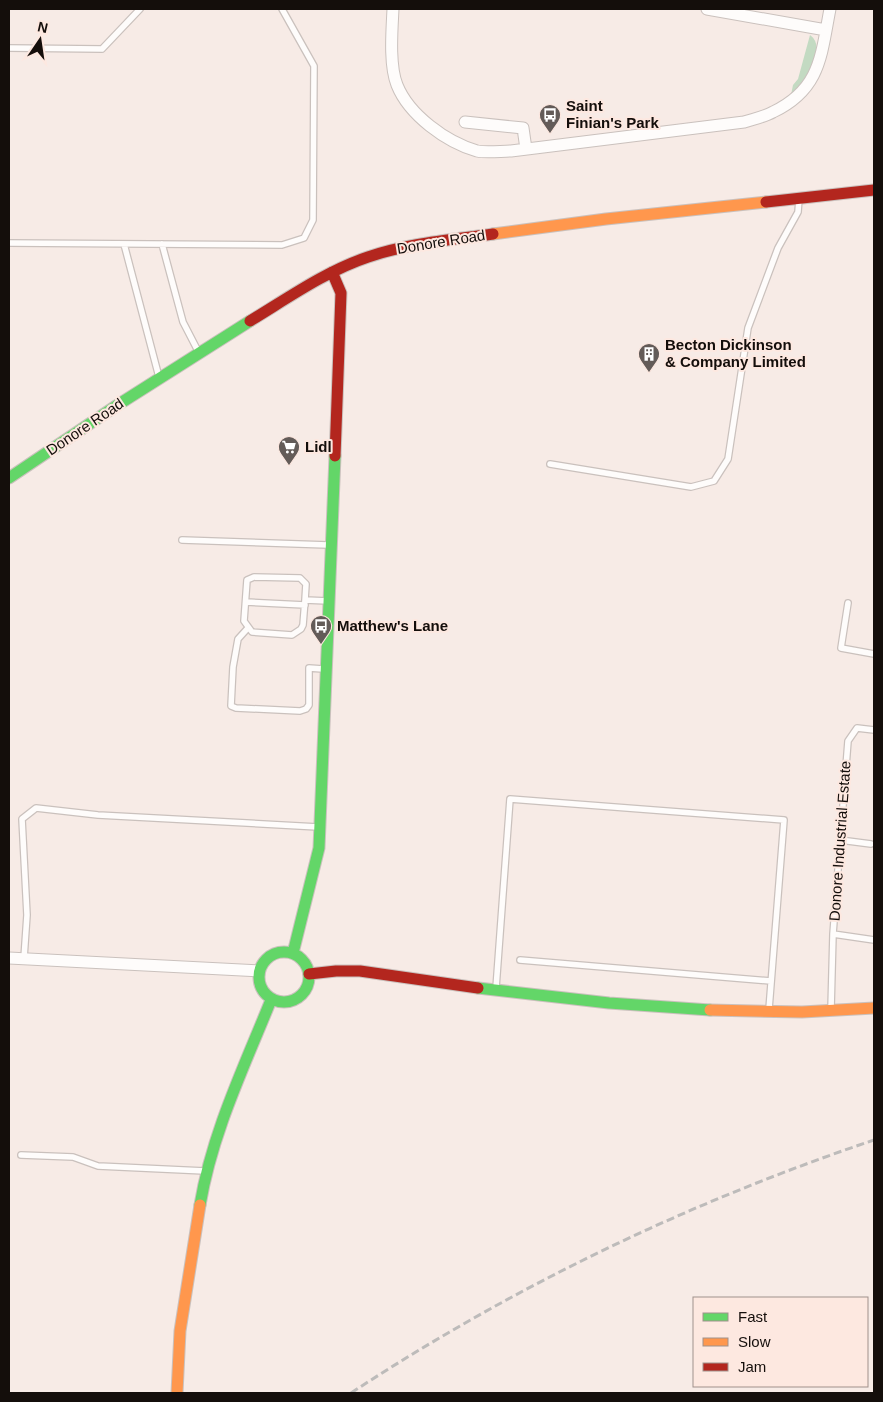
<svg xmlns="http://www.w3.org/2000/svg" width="883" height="1402" viewBox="0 0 883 1402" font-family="Helvetica,sans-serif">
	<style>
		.green { fill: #c3dac2 }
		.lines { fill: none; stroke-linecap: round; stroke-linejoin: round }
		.lane-casing { stroke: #cac1bd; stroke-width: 8 }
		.street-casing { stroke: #cac1bd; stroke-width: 13 }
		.fast-casing { stroke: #cac1bd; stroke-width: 13 }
		.slow-casing { stroke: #cac1bd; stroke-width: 13 }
		.jam-casing { stroke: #cac1bd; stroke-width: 13 }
		.lane { stroke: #fefcfb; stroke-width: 5.5 }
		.street { stroke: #fefcfb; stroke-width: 11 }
		.fast { stroke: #63d668; stroke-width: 11 }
		.slow { stroke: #ff974d; stroke-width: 11 }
		.jam { stroke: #b3261e; stroke-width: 11 }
		.rail { stroke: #bdbbba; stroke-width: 3; stroke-dasharray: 8 4; stroke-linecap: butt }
		.labels { text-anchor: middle; stroke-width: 4; stroke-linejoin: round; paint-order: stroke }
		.poi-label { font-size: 15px; font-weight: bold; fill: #140e0b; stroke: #fde8e0; text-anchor: start }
		.street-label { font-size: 15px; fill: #140e0b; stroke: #fde8e0 }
	</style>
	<rect width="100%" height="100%" fill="#f7ebe6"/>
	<path class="green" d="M810 35C829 49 803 83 791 95L793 85 798 79Z"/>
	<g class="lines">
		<g class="lane-casing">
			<path id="lane" d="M9 48 102 49 140 9
				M9 243 282 245 304 238 313 220 314 66 282 9
				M124 244 159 377
				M162 244 183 322 198 351
				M550 464 691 487 714 481 728 459 748 328 778 248 798 212 799 199
				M182 540 328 545
				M305 600 306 584 300 578 254 577 247 580 244 621 252 632 292 635 301 629 303 625 305 600 328 601
				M246 602 305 605
				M848 603 841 648 874 654
				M248 628 238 639 233 667 231 706 236 708 300 711 306 709 309 705V668L323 669
				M874 730 857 728 848 741 833 934 874 940
				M840 840 871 844
				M24 958 27 915 22 819 36 808 98 815 318 827
				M520 960 771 981
				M496 988 510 799 784 820 769 1009
				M831 1009 833 934
				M21 1155 73 1157 98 1166 205 1171"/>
		</g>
		<g class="street-casing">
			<path id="street" d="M393 9C392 30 389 65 397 85 409 115 446 142 477 151 487 153 501 151 511 151L744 122C753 119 764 117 773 112 821 89 821 55 830 9
				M707 9 826 30
				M465 122 523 128 526 149
				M9 958 259 971"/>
		</g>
		<g class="fast-casing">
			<path id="fast" d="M9 478 116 406 250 321
				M259 977a25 25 0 1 1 50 0a25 25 0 1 1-50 0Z
				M293 953 319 848 335 456
				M478 988 609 1003 710 1010
				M200 1205C212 1133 244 1067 271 1000"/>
		</g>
		<g class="slow-casing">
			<path id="slow" d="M493 234 606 219 766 202
				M710 1010 802 1012 874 1008
				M177 1393 180 1331 200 1205"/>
		</g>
		<g class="jam-casing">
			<path id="jam" d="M766 202 874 190
				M332 272 341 293 335 456
				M250 321C288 298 326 271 368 257 409 243 451 240 493 234
				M309 974 336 971H360L478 988"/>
		</g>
		<use href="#lane" class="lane"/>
		<use href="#street" class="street"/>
		<use href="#fast" class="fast"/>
		<use href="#slow" class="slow"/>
		<use href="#jam" class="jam"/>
		<path class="rail" d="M351 1393C514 1286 690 1202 874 1140"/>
	</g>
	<defs>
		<g id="bus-pin" transform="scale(1.125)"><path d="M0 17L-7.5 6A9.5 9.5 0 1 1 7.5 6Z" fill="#635b58" stroke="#fde8e0"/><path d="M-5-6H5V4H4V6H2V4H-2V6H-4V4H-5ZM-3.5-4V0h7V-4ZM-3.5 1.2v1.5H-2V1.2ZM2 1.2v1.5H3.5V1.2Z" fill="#fff"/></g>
		<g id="building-pin" transform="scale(1.125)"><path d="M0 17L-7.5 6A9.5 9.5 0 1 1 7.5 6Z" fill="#635b58" stroke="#fde8e0"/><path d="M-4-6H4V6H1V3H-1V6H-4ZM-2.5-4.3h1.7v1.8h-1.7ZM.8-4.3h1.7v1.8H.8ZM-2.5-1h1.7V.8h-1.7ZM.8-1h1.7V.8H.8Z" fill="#fff"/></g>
		<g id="supermarket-pin" transform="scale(1.125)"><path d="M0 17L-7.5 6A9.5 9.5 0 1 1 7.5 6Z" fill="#635b58" stroke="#fde8e0"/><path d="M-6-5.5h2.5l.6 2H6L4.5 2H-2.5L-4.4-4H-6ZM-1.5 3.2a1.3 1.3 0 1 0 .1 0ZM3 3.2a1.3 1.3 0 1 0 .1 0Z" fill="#fff"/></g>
	</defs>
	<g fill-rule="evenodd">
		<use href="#bus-pin" x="550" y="115"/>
		<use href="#building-pin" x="649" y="354"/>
		<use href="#supermarket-pin" x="289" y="447"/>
		<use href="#bus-pin" x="321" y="626"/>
	</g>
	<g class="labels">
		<g class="poi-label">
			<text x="566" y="111">Saint<tspan x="566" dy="17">Finian's Park</tspan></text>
			<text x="665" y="350">Becton Dickinson<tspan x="665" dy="17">&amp; Company Limited</tspan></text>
			<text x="305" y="452">Lidl</text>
			<text x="337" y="631">Matthew's Lane</text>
		</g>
		<g class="street-label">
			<text transform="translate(441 242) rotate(-9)" y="5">Donore Road</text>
			<text transform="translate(85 427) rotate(-34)" y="5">Donore Road</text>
			<text transform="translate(840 841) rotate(-86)" y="5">Donore Industrial Estate</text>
		</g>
	</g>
	<rect width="883" height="1402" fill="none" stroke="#140e0b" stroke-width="20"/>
	<rect x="693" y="1297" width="175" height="90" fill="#fde8e0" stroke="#a0918b"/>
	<rect x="703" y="1313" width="25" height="8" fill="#63d668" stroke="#a0918b"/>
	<text x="738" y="1322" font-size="15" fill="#140e0b">Fast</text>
	<rect x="703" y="1338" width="25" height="8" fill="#ff974d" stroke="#a0918b"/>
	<text x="738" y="1347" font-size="15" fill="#140e0b">Slow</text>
	<rect x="703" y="1363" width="25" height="8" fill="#b3261e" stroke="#a0918b"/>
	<text x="738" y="1372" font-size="15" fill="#140e0b">Jam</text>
	<g transform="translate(40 40) rotate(13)" stroke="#fde8e0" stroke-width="4" paint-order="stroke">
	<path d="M0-4L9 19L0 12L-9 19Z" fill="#140e0b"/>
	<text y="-8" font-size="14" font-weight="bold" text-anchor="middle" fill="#140e0b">N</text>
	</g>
</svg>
